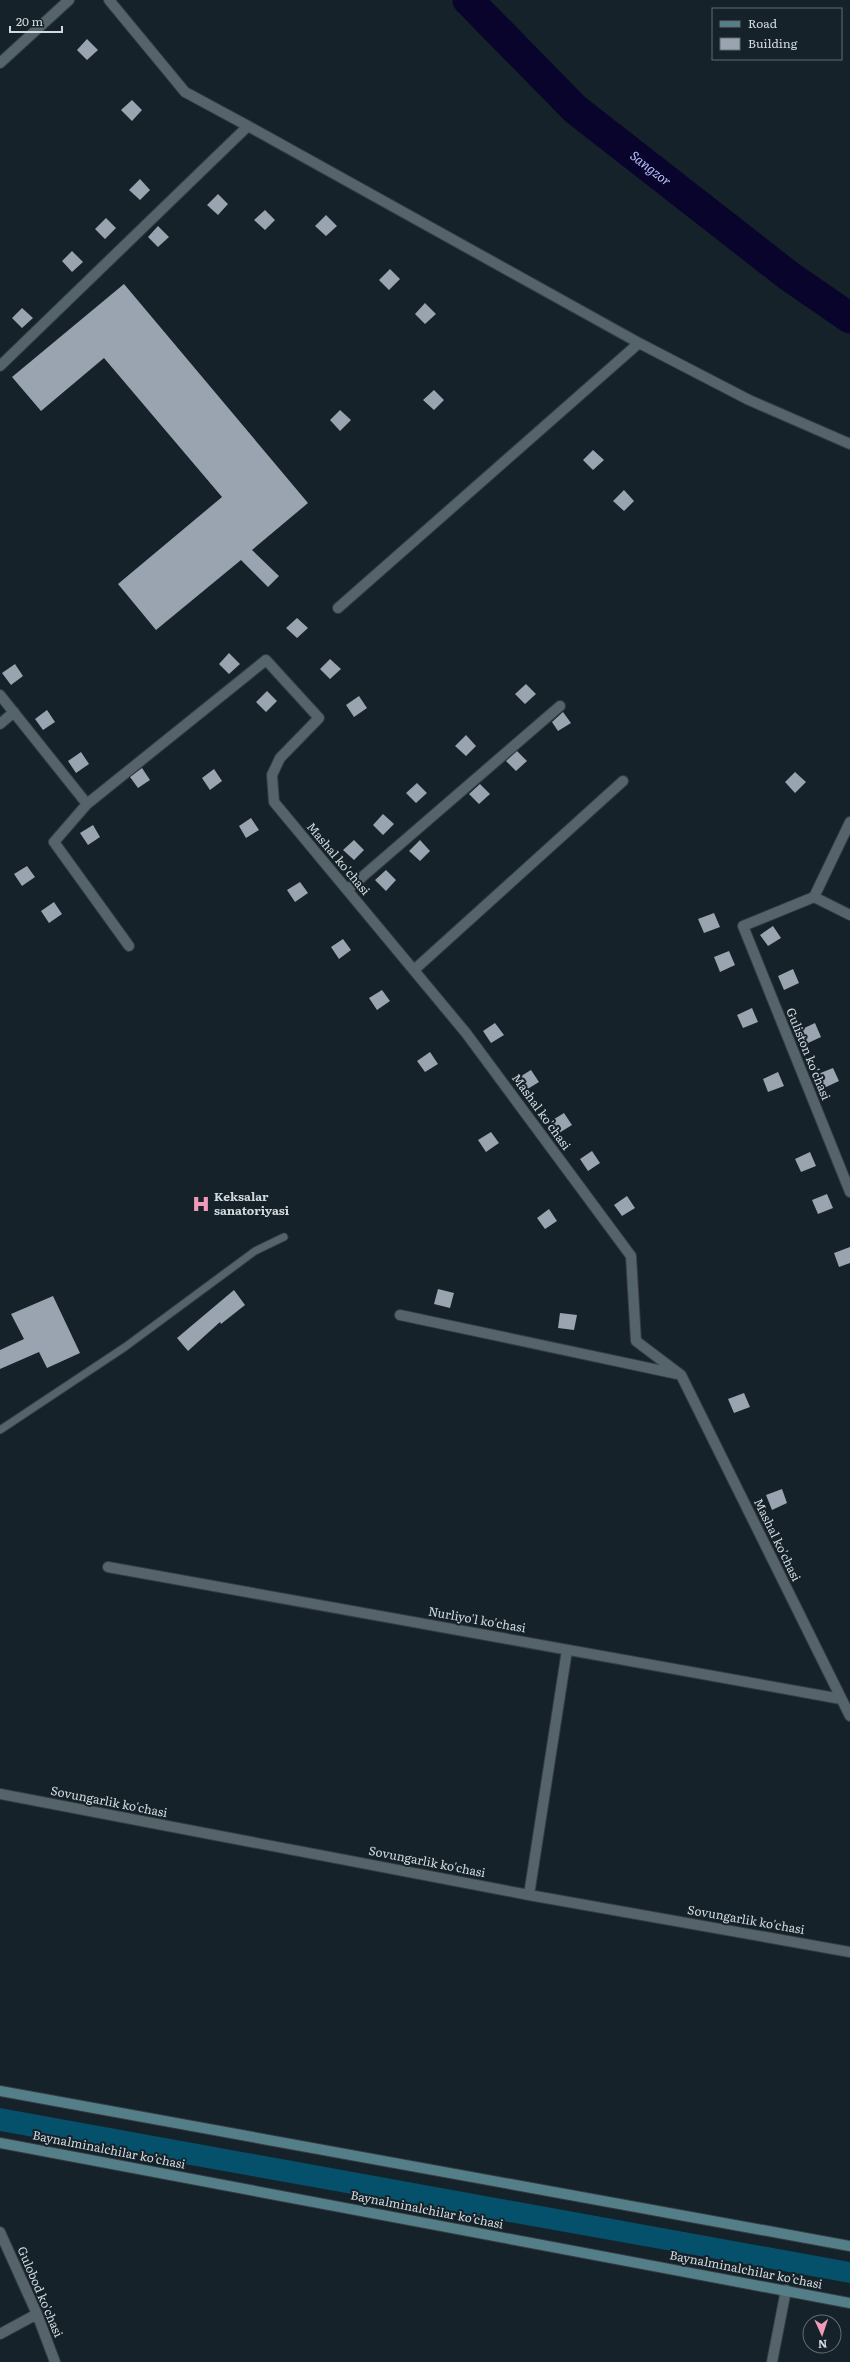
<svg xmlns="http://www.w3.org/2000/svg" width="850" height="2362" viewBox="0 0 850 2362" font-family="Literata,serif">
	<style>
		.forest { fill: #05506a }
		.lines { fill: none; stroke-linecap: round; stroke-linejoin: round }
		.river { stroke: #09042c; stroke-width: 31 }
		.building { fill: #9aa3b0 }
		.service-casing { stroke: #343d42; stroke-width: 9 }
		.minor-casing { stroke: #343d42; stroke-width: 12 }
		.secondary-casing { stroke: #343d42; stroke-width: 12 }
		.service { stroke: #55636b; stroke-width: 7 }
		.minor { stroke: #55636b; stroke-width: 10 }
		.secondary { stroke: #547f88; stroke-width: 10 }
		.labels { text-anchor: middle; stroke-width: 4; stroke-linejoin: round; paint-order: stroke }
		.street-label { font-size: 12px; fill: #d2dade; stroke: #162229 }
		.poi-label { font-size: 12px; font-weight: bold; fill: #d2dade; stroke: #162229; text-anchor: start }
		.water-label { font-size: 13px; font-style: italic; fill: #b9bffc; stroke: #162229 }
	</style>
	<rect width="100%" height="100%" fill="#162229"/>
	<path class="forest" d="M0 2108 850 2262V2283L0 2131Z"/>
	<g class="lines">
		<path class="river" id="s1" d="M468 0 575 109 789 276 850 318"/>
	</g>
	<path class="building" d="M87 39 98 50 87 60 77 50Z
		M132 100 142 110 132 121 121 110Z
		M140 179 150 190 140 200 129 190Z
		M218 194 228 204 218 215 207 205Z
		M265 210 275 220 265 230 254 220Z
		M326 215 337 226 326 236 315 226Z
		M106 218 116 228 105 239 95 229Z
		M158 226 169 237 158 247 148 237Z
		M72 251 83 262 72 272 62 261Z
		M390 269 400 279 389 290 379 280Z
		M124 284 308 503 252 550 279 576 268 587 241 560 156 630 118 584 222 497 104 358 41 411 12 377Z
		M425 303 436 314 425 324 415 314Z
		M22 308 33 318 22 328 12 318Z
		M434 390 444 400 434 410 423 400Z
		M340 410 351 420 340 431 330 420Z
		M593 450 604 460 593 470 583 460Z
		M624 490 634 501 624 511 613 501Z
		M297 618 308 628 297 638 286 628Z
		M229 653 240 664 229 674 219 664Z
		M330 659 341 669 330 679 320 669Z
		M15 664 23 676 11 685 2 673Z
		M526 684 536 694 525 704 515 694Z
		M267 691 277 701 266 712 256 702Z
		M359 696 367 708 354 717 346 705Z
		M47 710 55 722 43 730 35 719Z
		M563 712 571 723 558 731 552 722Z
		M466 735 476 746 466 756 455 746Z
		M517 751 527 761 516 771 506 761Z
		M81 752 89 764 76 773 68 761Z
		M142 768 150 780 138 788 130 777Z
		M214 769 222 781 210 790 202 778Z
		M795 772 806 782 795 793 785 782Z
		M417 783 427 793 416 803 406 793Z
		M480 784 490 794 479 804 469 794Z
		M383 814 394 824 383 835 373 825Z
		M251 818 259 830 246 838 239 826Z
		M93 825 100 837 88 845 80 833Z
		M354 840 364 850 354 860 343 850Z
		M420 840 430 851 420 861 409 851Z
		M27 866 35 877 22 886 14 874Z
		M386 870 396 880 386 891 375 880Z
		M300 882 308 893 295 902 287 890Z
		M54 902 62 914 49 923 41 911Z
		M714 913 720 927 704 933 698 919Z
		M773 926 781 938 768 946 760 935Z
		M343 939 351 950 339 959 331 947Z
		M729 951 735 965 720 972 714 957Z
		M793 969 799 983 784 990 778 976Z
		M382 990 390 1001 377 1010 369 998Z
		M752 1008 758 1022 743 1028 737 1015Z
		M495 1023 504 1035 491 1043 483 1031Z
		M815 1023 821 1037 806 1044 800 1030Z
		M430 1052 438 1064 425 1072 417 1061Z
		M833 1068 839 1081 824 1088 818 1074Z
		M531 1070 539 1082 526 1090 518 1078Z
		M778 1072 784 1086 768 1092 763 1079Z
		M564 1113 572 1125 559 1133 551 1121Z
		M491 1132 499 1143 486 1152 478 1140Z
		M592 1151 600 1163 588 1171 580 1159Z
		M810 1152 816 1166 801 1172 795 1159Z
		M827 1194 833 1208 818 1214 812 1200Z
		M627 1196 635 1208 622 1216 614 1205Z
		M549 1209 557 1221 545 1229 537 1218Z
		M850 1247V1263L839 1267 834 1253Z
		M438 1289 454 1293 450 1308 434 1304Z
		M234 1290 245 1305 221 1324 220 1322 188 1351 177 1338Z
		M53 1296 80 1353 47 1368 39 1352 0 1369V1350L24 1339 11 1314Z
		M560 1313 577 1315 574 1330 558 1328Z
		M744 1393 750 1407 734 1413 728 1399Z
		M782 1489 787 1503 772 1510 766 1495Z"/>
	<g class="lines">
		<g class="service-casing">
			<path id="service" d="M0 1430 125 1347 255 1251 284 1237"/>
		</g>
		<g class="minor-casing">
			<path id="minor" d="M109 0 185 92 248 126
				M0 63 69 0
				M0 366 248 126 639 343 749 400 850 444
				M338 608 639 343
				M0 695 87 804 266 660 319 718 280 758 272 775 274 802 466 1033 631 1256 636 1341 681 1375 850 1716
				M0 724 14 712
				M87 804 54 842 129 946
				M850 822 814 897 743 926 850 1192
				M347 890 560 706
				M814 897 850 915
				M414 970 623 781
				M400 1315 677 1374
				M108 1567 841 1699
				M0 1794 529 1895 850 1952
				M529 1895 567 1650
				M0 2232 37 2314 55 2362
				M0 2334 37 2314
				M772 2362 786 2290"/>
		</g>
		<g class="secondary-casing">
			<path id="secondary" d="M0 2091 850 2246
				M0 2143 850 2303"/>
		</g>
		<use href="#service" class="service"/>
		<use href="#minor" class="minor"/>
		<use href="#secondary" class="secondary"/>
	</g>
	<defs>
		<g id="hospital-bare" transform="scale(1.38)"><path d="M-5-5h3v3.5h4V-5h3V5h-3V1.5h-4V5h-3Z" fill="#ef9ab8" stroke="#162229" stroke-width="2.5" paint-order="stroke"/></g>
	</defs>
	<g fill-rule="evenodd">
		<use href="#hospital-bare" x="201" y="1204"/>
	</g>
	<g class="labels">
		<g class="street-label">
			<text transform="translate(338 859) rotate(50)" y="4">Mashal ko'chasi</text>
			<text transform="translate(808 1054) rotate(68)" y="4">Guliston ko'chasi</text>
			<text transform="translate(541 1112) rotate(54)" y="4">Mashal ko'chasi</text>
			<text transform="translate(777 1540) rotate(64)" y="4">Mashal ko'chasi</text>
			<text transform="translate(477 1620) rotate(10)" y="4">Nurliyo'l ko'chasi</text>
			<text transform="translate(109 1802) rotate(11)" y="4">Sovungarlik ko'chasi</text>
			<text transform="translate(427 1862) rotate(11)" y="4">Sovungarlik ko'chasi</text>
			<text transform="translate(746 1920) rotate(10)" y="4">Sovungarlik ko'chasi</text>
			<text transform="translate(109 2150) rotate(11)" y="4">Baynalminalchilar ko’chasi</text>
			<text transform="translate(427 2210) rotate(11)" y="4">Baynalminalchilar ko’chasi</text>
			<text transform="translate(746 2270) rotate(11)" y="4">Baynalminalchilar ko’chasi</text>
			<text transform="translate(40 2292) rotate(67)" y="4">Gulobod ko'chasi</text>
		</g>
		<g class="poi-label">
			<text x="214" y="1201">Keksalar<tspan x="214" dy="14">sanatoriyasi</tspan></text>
		</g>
		<g class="water-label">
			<text dy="5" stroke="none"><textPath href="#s1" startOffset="249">Sangzor</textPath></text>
		</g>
	</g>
	<rect x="712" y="8" width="130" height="52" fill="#162229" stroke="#616c71"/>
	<rect x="720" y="21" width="20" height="6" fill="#547f88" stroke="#616c71"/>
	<text x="748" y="28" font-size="12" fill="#d2dade">Road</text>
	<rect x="720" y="38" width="20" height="12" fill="#9aa3b0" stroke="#616c71"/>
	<text x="748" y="48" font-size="12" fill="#d2dade">Building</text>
	<g transform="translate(822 2334) rotate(177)"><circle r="19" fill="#162229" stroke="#616c71"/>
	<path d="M0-3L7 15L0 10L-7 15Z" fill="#ef9ab8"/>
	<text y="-6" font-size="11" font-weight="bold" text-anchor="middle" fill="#d2dade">N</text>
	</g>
	<path d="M10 26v6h52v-6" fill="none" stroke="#d2dade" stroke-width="2"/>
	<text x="16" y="26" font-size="12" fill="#d2dade" stroke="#162229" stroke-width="3" paint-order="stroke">20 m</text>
</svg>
